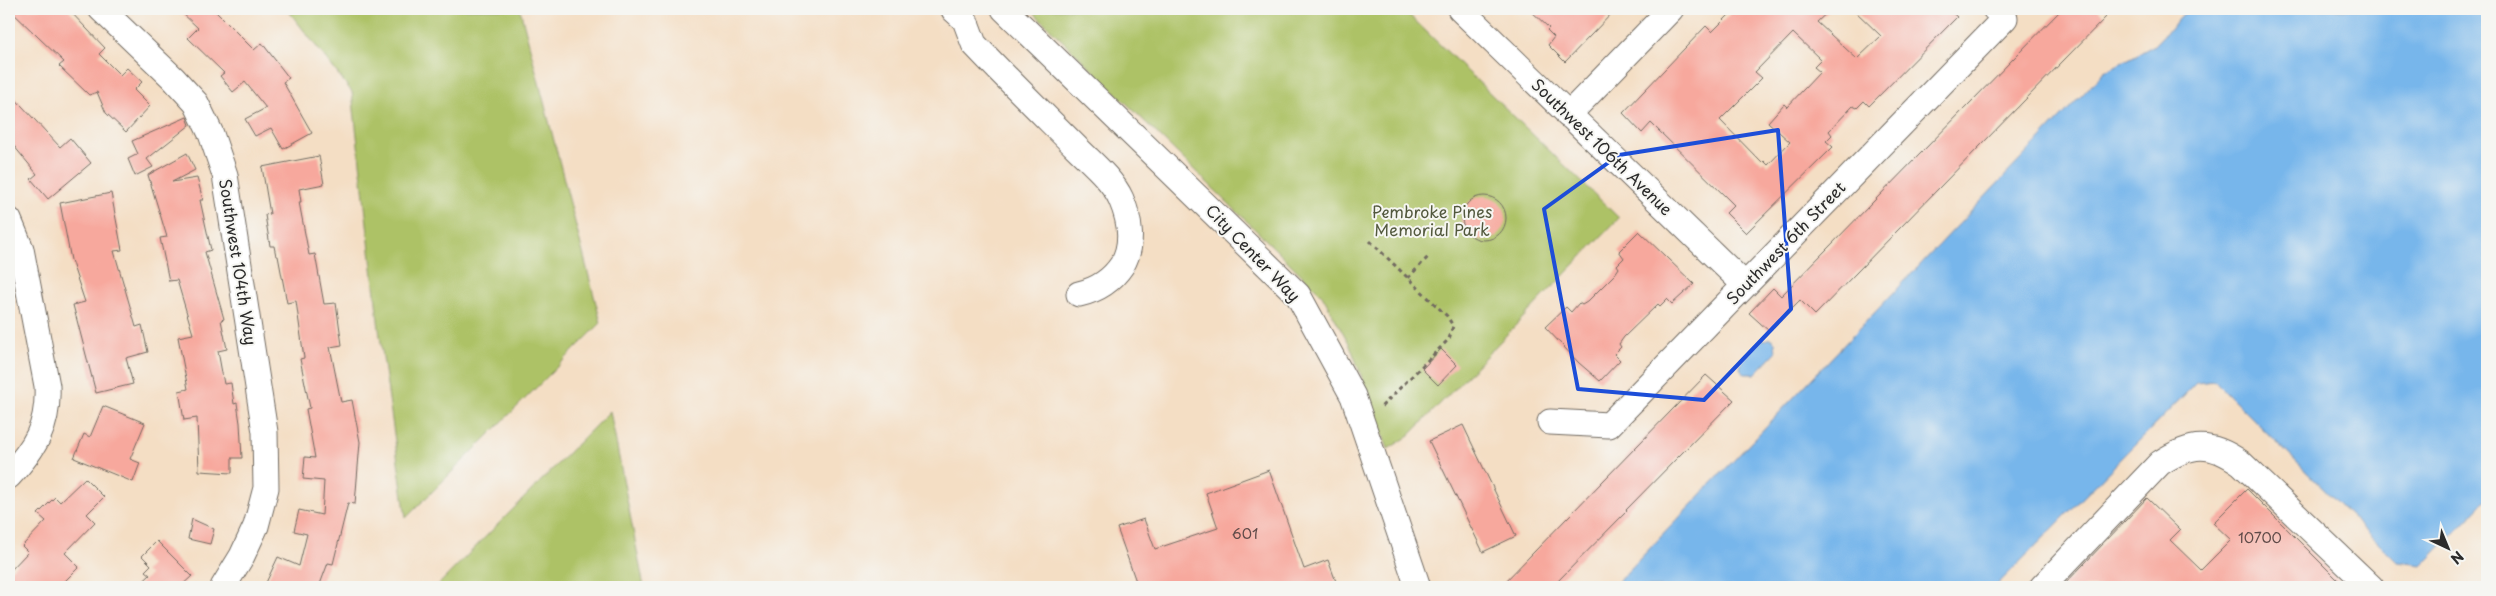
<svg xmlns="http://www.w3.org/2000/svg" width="2496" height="596" viewBox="0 0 2496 596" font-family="'Playpen Sans',sans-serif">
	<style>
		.green { fill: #adc266; stroke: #6c7648 }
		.water { fill: #77b6eb; stroke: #51708b }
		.building { fill: #f7a89d; fill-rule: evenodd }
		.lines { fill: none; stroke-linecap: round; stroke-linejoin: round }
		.minor-casing { stroke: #716a61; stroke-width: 27 }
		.path { stroke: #716a61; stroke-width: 3; stroke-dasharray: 4 4; stroke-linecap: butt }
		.minor { stroke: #fff; stroke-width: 25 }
		.marked { fill: none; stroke: #1d4ed8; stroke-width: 4; stroke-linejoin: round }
		.labels { text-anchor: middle; stroke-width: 4; stroke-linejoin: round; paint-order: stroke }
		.number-label { font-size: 14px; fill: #5e4a48 }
		.street-label { font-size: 16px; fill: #2b2b2b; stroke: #f6f6f2 }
		.park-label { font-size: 16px; fill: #52583d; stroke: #f6f6f2 }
	</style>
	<rect width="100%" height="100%" fill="#f6f6f2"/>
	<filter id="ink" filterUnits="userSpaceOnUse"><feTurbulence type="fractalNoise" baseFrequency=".02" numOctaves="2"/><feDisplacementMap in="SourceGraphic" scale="10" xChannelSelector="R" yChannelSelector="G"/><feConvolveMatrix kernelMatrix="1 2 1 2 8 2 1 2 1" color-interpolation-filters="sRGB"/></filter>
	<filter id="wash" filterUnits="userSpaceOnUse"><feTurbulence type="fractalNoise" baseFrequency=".0096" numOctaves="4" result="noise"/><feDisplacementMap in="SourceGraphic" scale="20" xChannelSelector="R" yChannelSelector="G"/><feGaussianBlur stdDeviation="1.12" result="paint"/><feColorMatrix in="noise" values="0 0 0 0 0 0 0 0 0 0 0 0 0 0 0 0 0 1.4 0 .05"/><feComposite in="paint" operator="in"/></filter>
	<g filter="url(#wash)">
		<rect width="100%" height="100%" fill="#f4dec4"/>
		<path class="green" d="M287 9H520L601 323 406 518 379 329 352 92Z
			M1030 9H1403L1619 218 1409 436 1388 449 1350 345 1322 295Z
			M610 411 644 587H436Z"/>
		<path class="water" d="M2189 9H2487V499L2423 565 2397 562 2215 381 2196 383 1995 587H1613L2104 72 2153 46Z
			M1770 338 1775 342 1776 352 1755 374H1744L1740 368 1742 361 1763 339 1765 340Z"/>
		<g id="blocks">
			<path class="building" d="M9 9H68L105 48 99 54 120 75 127 68 142 82 134 90 150 106 126 132 106 113 97 92 89 95 59 66 64 62Z
				M178 9H213L254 50 262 43 289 78 283 82 312 133 283 149 271 128 255 136 245 119 266 108 245 82 233 92 220 76 224 73 188 38 198 28Z
				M1529 9H1616L1565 62 1548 45 1554 37 1547 30 1549 28Z
				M1735 9H1831L1817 22 1857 59 1881 36 1853 9H1948L1957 17 1869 106 1864 101 1857 108 1853 106 1829 131 1832 135 1826 141 1833 147 1746 233 1726 213 1734 205 1651 123 1642 133 1623 113 1706 26 1712 32ZM1793 33 1821 60 1814 67 1820 72 1787 107 1784 104 1768 122 1790 142 1768 165 1764 161 1762 163 1720 120 1762 78 1755 72Z
				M2062 9H2097L2106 17 1815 315 1800 300 1769 331 1749 313 1773 288 1781 296Z
				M9 92 60 147 70 138 91 163 48 199 31 179 37 174 9 140Z
				M187 117 190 125 147 159 153 167 135 176 128 159 138 154 132 141Z
				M187 153 195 170 172 182 197 178 203 200H200L211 250 205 252 224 319 221 320 227 349 218 351 224 384 231 383 234 404 237 403 240 423 242 458H232V473L199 471 197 418 184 420 179 391 188 389 178 337 193 334 177 280 169 281 160 238 167 237 148 175Z
				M319 156 324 184 299 189 301 202H299L309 255 315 254 324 304 336 303 342 345 330 347 341 402 352 400 360 442 355 504 348 503 333 564 328 563 319 587H264L278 557 299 566 307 534 294 531 299 510 322 515 324 481 303 479 305 457 315 458 306 409 310 408 300 359 304 358 296 301 287 303 278 256H276L274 246H270L265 215 270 214 262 167Z
				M111 193 122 250 114 251 136 327 142 325 148 352 126 358 133 384 96 393 73 305 85 302 71 260 60 203Z
				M1462 218a22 22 0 1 1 44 0a22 22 0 1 1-44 0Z
				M1639 231 1694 284 1672 304 1667 299 1660 306 1658 304 1624 337 1619 344 1621 347 1614 354 1620 360 1600 381 1579 363 1545 327 1566 307 1571 312 1579 303 1582 305 1587 302 1615 274 1619 268 1617 265 1624 258 1619 251Z
				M1441 349 1457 365 1438 385 1422 369Z
				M1706 375 1734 400 1626 510 1627 511 1552 587H1500Z
				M103 406 145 423 130 459 140 463 133 482 74 458 84 434 90 437Z
				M1463 425 1516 536 1483 552 1429 441Z
				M1269 470 1304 569 1328 560 1338 587H1138L1117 528 1144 519 1155 549 1218 528 1206 493Z
				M85 478 104 497 87 514 95 522 65 553 79 567 59 587H14L9 582V572L28 552 22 546 46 521 38 514 55 497 60 502Z
				M2247 489 2345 587H2062L2147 498 2180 530 2170 540 2201 570 2231 540 2213 523Z
				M192 519 214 529 210 544 188 539Z
				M157 541 192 576 180 587H137L150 575 145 571 151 565 142 556Z"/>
		</g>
	</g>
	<g filter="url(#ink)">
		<use href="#blocks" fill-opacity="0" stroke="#716a61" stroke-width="1"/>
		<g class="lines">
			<g class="minor-casing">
				<path id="minor" d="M101 9 173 78 196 103 211 134 225 175 265 432 266 488 256 526 242 556 223 587
					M1004 9 1298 295 1353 396 1418 587
					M1460 9 1745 285
					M954 10 965 20 974 44C1007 79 1042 113 1076 147 1091 162 1112 179 1121 199 1130 220 1134 245 1122 265 1112 280 1097 290 1079 294
					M1568 115 1671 9
					M9 220 21 249 47 386C49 426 35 448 9 476
					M1550 422 1609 425 2005 18 1995 9
					M2042 587 2160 463C2191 443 2210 441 2241 463L2371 587"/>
			</g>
			<path class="path" d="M1370 241 1447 316 1453 326 1449 339 1379 409
				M1408 278 1430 255"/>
			<use href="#minor" class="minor"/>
		</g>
	</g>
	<path class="marked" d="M1778 130 1791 309 1704 400 1578 389 1544 209 1619 155Z"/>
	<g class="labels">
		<g class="number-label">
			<text x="1245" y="539">601</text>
			<text x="2260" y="543">10700</text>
		</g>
		<g class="street-label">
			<text transform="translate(1602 147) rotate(44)" y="6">Southwest 106th Avenue</text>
			<text transform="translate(1786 243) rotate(-46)" y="6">Southwest 6th Street</text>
			<text transform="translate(1253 253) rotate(46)" y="6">City Center Way</text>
			<text transform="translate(238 262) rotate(81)" y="6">Southwest 104th Way</text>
		</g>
		<g class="park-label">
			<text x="1432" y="218">Pembroke Pines<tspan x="1432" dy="18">Memorial Park</tspan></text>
		</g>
	</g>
	<rect width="2496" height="596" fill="none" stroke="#f6f6f2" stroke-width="30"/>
	<g transform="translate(2448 548) rotate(136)" stroke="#f6f6f2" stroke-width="4" paint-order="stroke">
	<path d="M0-4L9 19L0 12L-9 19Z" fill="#2b2b2b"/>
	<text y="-8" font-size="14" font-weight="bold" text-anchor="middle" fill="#2b2b2b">N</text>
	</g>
</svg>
